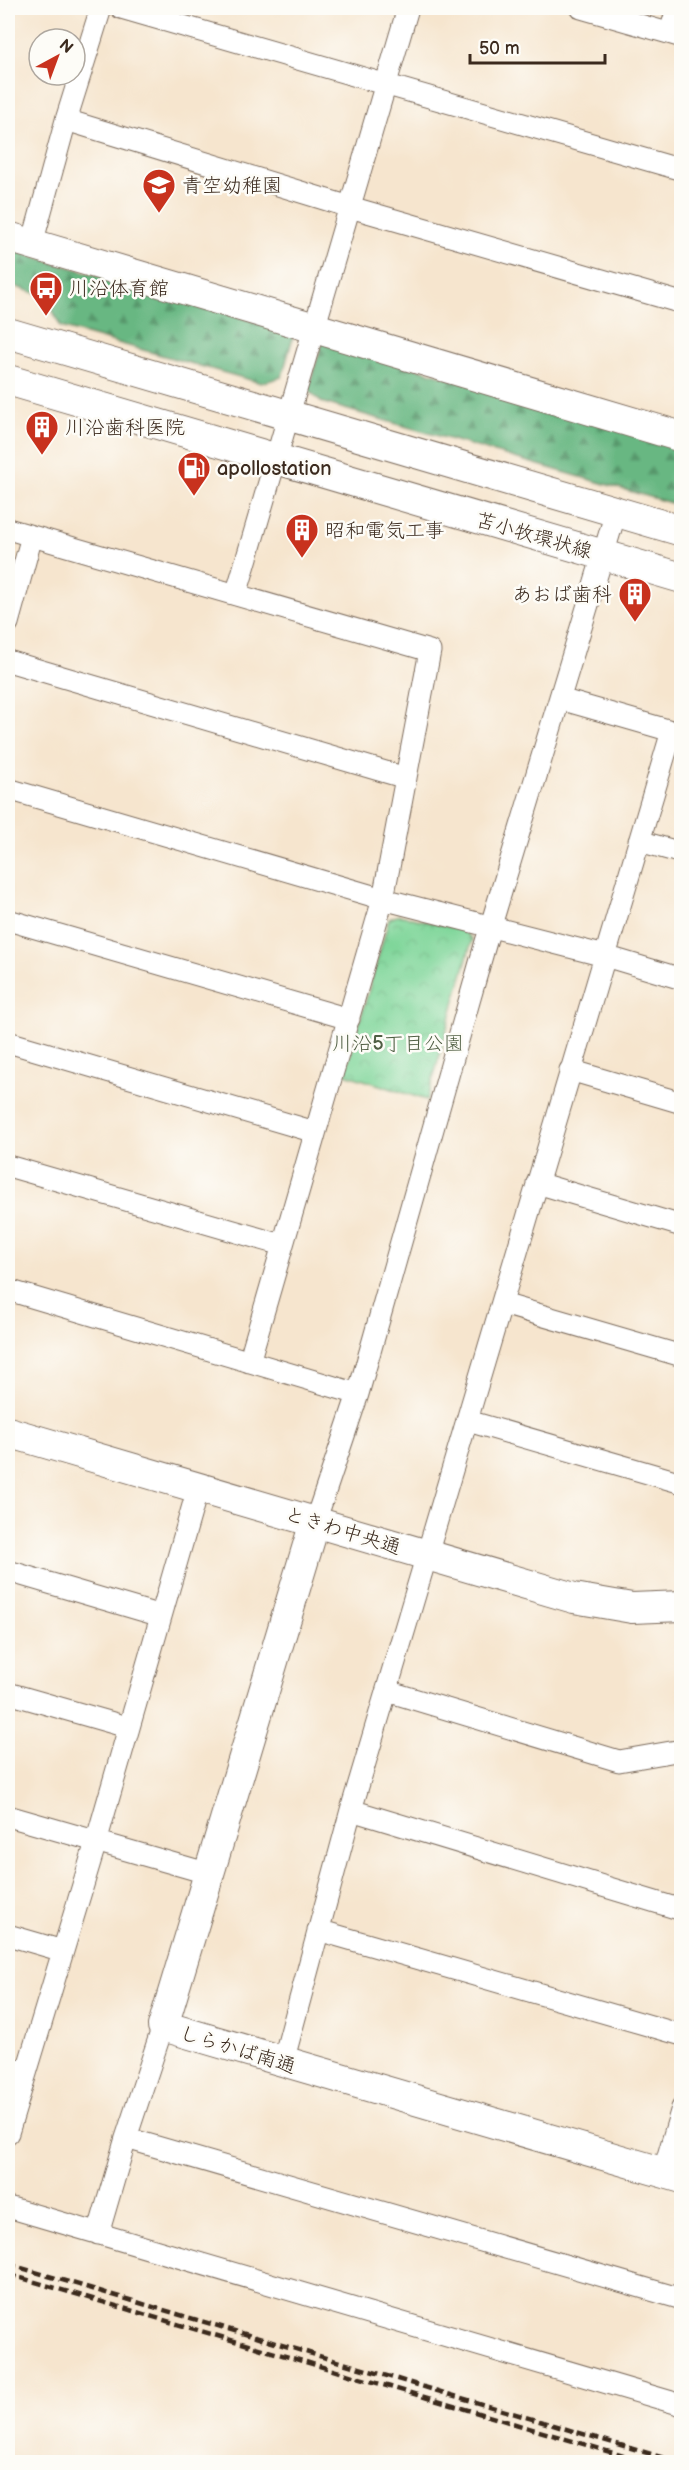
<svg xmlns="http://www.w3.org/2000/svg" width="689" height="2470" viewBox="0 0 689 2470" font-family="'Balsamiq Sans','Klee One',sans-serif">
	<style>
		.forest { fill: url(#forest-firs); stroke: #517050; stroke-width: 1.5 }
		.park { fill: url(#park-crowns); stroke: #5d805c; stroke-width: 1.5 }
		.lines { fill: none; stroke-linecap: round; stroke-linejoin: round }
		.street-casing { stroke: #7c6b5c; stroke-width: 23 }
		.secondary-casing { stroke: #7c6b5c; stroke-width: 32 }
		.street { stroke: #fff; stroke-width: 21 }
		.secondary { stroke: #fff; stroke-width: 30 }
		.rail { stroke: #3b2a1e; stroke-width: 4.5; stroke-dasharray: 9 4.5; stroke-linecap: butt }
		.labels { text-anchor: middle; stroke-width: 5; stroke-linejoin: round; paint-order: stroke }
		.poi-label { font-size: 20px; fill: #3b2a1e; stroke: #fdfcf7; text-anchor: start }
		.street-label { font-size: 20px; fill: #3b2a1e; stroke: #fdfcf7 }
		.park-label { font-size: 20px; fill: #4f5e43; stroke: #fdfcf7 }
	</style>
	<defs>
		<pattern id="forest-firs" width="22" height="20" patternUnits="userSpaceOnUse" patternTransform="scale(1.5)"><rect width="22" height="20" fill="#67b782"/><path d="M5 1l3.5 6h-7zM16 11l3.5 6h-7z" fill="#56956a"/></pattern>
		<pattern id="park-crowns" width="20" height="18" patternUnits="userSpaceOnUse" patternTransform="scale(1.5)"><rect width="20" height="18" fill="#7fd69a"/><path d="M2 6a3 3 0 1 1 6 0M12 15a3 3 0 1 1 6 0" fill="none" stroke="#6fb884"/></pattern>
	</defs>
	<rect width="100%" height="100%" fill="#fdfcf7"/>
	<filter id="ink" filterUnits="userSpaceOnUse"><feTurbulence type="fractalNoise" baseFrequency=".0167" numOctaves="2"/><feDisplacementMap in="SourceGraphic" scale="12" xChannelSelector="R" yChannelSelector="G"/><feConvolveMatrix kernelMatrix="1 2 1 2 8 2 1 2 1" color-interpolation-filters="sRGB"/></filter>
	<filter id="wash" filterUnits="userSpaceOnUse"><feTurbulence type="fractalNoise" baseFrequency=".008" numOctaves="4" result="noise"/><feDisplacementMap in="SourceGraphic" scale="24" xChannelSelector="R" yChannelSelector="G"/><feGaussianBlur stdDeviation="1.35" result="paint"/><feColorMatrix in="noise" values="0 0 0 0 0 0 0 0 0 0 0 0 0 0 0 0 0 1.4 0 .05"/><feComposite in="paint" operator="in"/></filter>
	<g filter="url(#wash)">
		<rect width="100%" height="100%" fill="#f6e5ce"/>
		<path class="forest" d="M8 249 294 333 282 377 261 383 61 327 46 297 8 284Z
			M323 340 681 448V506L321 402 308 390Z"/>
		<path class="park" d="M399 915 463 930 472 940 427 1100 345 1074 389 919Z"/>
	</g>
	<g filter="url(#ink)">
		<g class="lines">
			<g class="street-casing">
				<path id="street" d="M121 8 682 170
					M581 8 682 37
					M670 33 677 8
					M66 120 350 207 682 303
					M32 244 66 120 101 8
					M8 529 430 651 383 899 249 1362
					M236 595 408 8
					M8 623 32 536
					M8 661 406 778
					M560 699 682 734
					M8 789 383 899 605 956 682 979
					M639 841 682 853
					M8 920 349 1019
					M8 1042 315 1132
					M570 1070 682 1103
					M8 1166 282 1245
					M537 1183 682 1226
					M8 1290 358 1394
					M503 1304 682 1356
					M468 1421 682 1483
					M315 1522 358 1394 485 945 616 512
					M8 1571 161 1616
					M387 1691 619 1761 682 1750
					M8 1693 127 1727
					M351 1810 682 1910
					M8 1816 210 1874
					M318 1930 682 2035
					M8 1935 63 1951
					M283 2062 351 1810 672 731
					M8 2067 25 2072
					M8 2133 96 1842 198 1488
					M126 2138 682 2299
					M663 2173 682 2108
					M8 2207 682 2405
					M98 2234 126 2138 163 2026"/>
			</g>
			<g class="secondary-casing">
				<path id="secondary" d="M8 237 682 437
					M8 333 682 531
					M8 380 682 578
					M8 1432 574 1598 632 1608 682 1606
					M315 1522 163 2026 682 2178"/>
			</g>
			<use href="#street" class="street"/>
			<use href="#secondary" class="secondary"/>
			<path class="rail" d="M8 2264 678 2462
				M8 2274 644 2462"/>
		</g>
	</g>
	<defs>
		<g id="school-pin" transform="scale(1.725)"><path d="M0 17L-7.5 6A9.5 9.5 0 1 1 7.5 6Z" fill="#c8321e" stroke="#fdfcf7"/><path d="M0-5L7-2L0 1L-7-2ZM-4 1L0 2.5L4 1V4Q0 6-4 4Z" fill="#fff"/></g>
		<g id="bus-pin" transform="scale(1.725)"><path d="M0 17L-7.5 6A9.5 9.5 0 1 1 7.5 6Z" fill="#c8321e" stroke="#fdfcf7"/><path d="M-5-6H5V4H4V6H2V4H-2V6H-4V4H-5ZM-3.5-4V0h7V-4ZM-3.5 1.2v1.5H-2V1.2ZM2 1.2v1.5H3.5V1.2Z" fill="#fff"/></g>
		<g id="building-pin" transform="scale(1.725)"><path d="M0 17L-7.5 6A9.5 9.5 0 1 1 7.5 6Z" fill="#c8321e" stroke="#fdfcf7"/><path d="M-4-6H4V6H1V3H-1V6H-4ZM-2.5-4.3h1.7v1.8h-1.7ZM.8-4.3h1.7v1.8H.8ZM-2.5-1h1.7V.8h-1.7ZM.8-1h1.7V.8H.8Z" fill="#fff"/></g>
		<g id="fuel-pin" transform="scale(1.725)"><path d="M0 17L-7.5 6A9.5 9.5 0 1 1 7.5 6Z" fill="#c8321e" stroke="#fdfcf7"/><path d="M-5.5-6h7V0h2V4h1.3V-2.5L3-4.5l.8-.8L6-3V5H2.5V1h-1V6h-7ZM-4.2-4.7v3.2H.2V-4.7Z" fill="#fff"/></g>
	</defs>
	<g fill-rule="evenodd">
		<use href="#school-pin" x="159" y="185"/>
		<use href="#bus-pin" x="46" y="288"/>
		<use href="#building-pin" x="42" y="427"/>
		<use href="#fuel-pin" x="194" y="468"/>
		<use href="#building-pin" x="302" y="530"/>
		<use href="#building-pin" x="635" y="594"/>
	</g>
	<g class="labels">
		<g class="poi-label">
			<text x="182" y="192">青空幼稚園</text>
			<text x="69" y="295">川沿体育館</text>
			<text x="65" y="434">川沿歯科医院</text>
			<text x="217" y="475">apollostation</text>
			<text x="325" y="537">昭和電気工事</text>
			<text x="612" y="601" text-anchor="end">あおば歯科</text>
		</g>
		<g class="street-label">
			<text transform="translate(534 535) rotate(16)" y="7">苫小牧環状線</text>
			<text transform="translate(343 1530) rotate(17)" y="7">ときわ中央通</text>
			<text transform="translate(238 2049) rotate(17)" y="7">しらかば南通</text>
		</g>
		<g class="park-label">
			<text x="398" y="1050">川沿5丁目公園</text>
		</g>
	</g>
	<rect width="689" height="2470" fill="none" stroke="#fdfcf7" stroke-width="30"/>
	<g transform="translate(57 57) rotate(41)"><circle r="28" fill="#fdfcf7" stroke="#afa8a0" stroke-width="1.5"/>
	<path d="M0-4.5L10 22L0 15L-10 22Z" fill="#c8321e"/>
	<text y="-9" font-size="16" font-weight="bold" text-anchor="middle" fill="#3b2a1e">N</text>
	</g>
	<path d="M470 54v9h135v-9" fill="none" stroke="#3b2a1e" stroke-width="3"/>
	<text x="479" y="54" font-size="18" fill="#3b2a1e" stroke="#fdfcf7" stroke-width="4.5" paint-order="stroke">50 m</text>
</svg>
